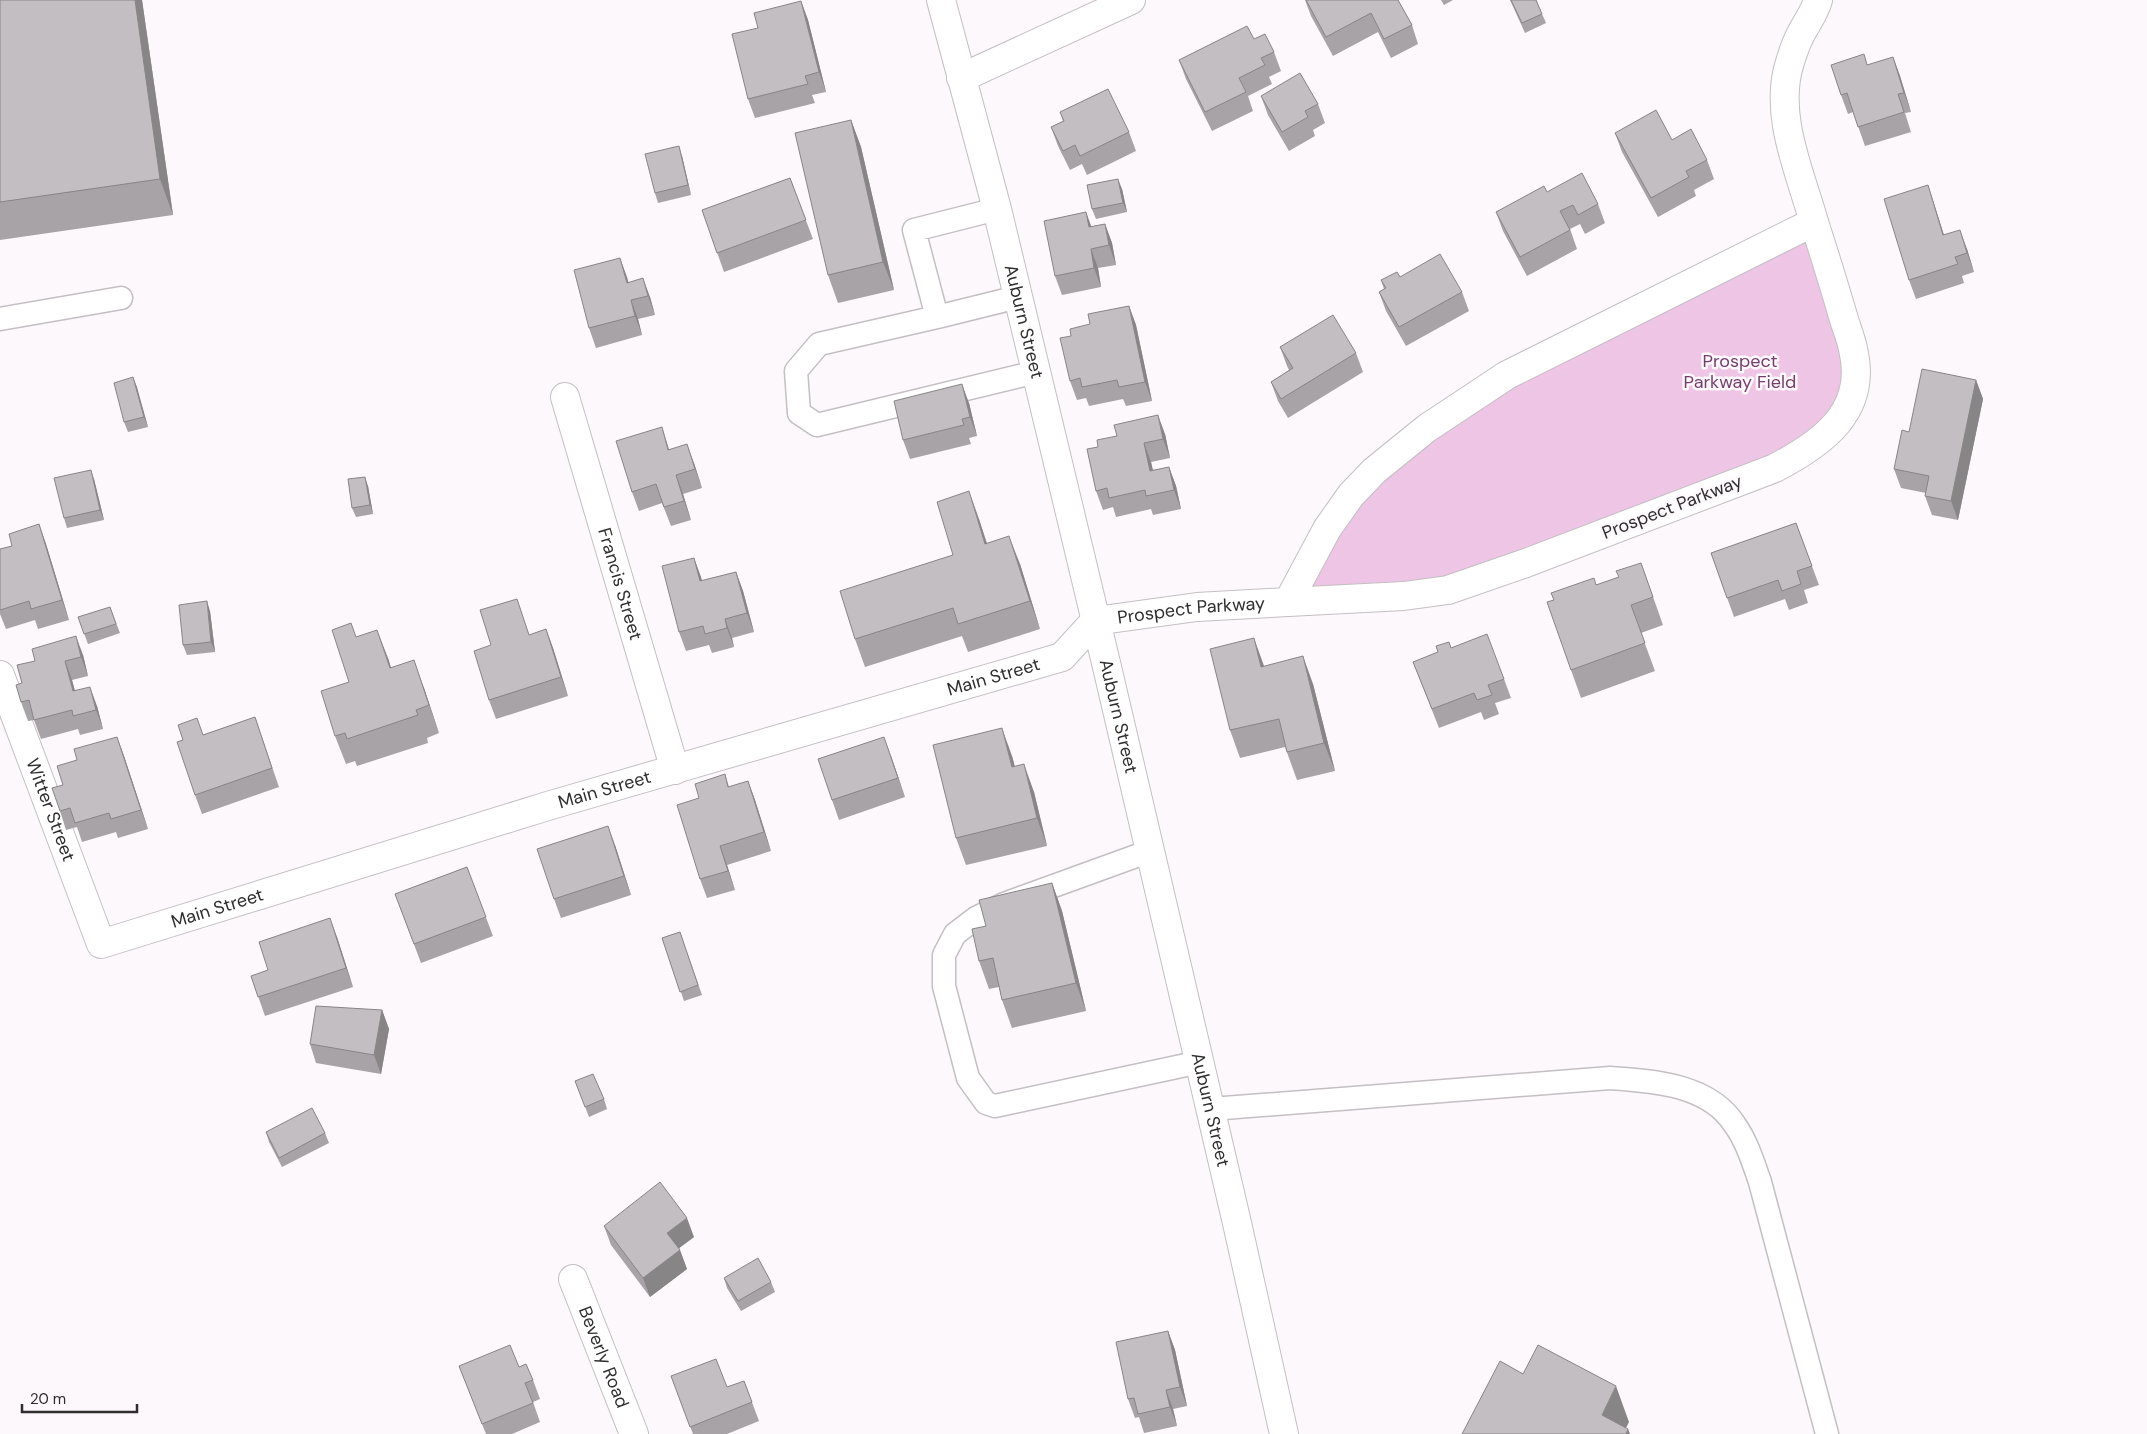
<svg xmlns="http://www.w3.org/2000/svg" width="2147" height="1434" viewBox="0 0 2147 1434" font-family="'DM Sans',sans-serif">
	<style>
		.green { fill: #eec5e5 }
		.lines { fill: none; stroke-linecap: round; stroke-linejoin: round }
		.service-casing { stroke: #c4bfc3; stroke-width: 25 }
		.minor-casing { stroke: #c4bfc3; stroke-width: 30 }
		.tertiary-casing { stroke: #c4bfc3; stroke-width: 30 }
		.secondary-casing { stroke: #c4bfc3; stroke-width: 30 }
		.service { stroke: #fff; stroke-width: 22 }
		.minor { stroke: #fff; stroke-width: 28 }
		.tertiary { stroke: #fff; stroke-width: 28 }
		.secondary { stroke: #fff; stroke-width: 28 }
		.wall { fill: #a7a3a6 }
		.shaded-wall { fill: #888587 }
		.building { fill: #c2bec1; stroke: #888587 }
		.labels { text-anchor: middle; stroke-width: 5; stroke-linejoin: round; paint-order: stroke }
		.street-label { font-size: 18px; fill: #2f2d2e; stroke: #fdf8fb }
		.park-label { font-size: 18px; fill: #763e6d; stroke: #fdf8fb }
	</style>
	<rect width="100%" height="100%" fill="#fdf8fb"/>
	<path class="green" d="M1814 222 1854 387 1788 461 1433 593 1288 602 1327 529 1427 428Z"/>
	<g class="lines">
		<g class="service-casing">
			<path id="service" d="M997 209 914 230 937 317 819 344 796 371 799 413 817 425 1036 372
				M937 317 1018 297
				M0 319 121 298
				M1150 851 1004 904 976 918 955 934 944 955V986L968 1078 986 1103 995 1106 1200 1062
				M1211 1109 1610 1078C1653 1081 1709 1084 1735 1125 1747 1142 1753 1162 1760 1182L1827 1434"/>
		</g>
		<g class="minor-casing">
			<g id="minor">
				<path d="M1814 222C1800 172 1773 114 1790 62 1793 52 1797 40 1803 30 1808 21 1815 11 1818 0"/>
				<path id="s1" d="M565 397 675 770"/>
				<path id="s2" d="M0 675 101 944 551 805 1062 657 1095 621 1197 607 1288 602 1327 529 1351 495 1374 471 1427 428 1507 375 1814 222C1824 253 1834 285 1843 316 1846 327 1851 338 1853 349 1868 411 1823 443 1775 468L1526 563 1448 590 1404 596 1288 602"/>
				<path id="s3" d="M573 1279 634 1434"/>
			</g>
		</g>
		<g class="tertiary-casing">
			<path id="tertiary" d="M961 78 1131 0"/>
		</g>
		<g class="secondary-casing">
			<g id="secondary">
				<path id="s4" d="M941 0 997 209 1107 667 1237 1223 1284 1434"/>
			</g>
		</g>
		<use href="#service" class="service"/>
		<use href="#minor" class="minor"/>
		<use href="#tertiary" class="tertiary"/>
		<use href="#secondary" class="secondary"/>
	</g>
	<path class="wall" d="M0 0H142L173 215 0 240Z
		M1305 0H1398L1412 25 1418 44 1391 58 1378 32 1333 56 1311 16Z
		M1441 0H1453L1444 5Z
		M1510 0H1536L1546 23 1525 33Z
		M801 1 808 20 826 92 812 95 815 103 755 118 748 99 758 28Z
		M1274 52 1281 71 1269 77 1272 84 1248 96 1253 111 1212 131 1186 79 1179 60Z
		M1893 57 1900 76 1911 112 1905 113 1911 132 1865 146 1853 112 1848 114 1841 95 1868 65Z
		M1261 96 1318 104 1325 123 1313 130 1315 136 1289 151 1268 115Z
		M1060 112 1129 132 1136 151 1087 175 1082 164 1070 170 1058 146 1051 127 1063 121Z
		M851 120 861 147 894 290 838 303 828 275Z
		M1615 133 1672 140 1707 160 1714 179 1694 190 1696 196 1658 217 1622 152Z
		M682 156 691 195 658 203 655 193Z
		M790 178 813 239 724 272 702 210Z
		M1928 185 1944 235 1967 249 1974 272 1962 276 1964 283 1916 299 1909 280Z
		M1122 189 1127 212 1096 219 1092 209Z
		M1547 192 1598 204 1605 223 1585 234 1580 224 1570 229 1577 249 1527 276 1503 231 1496 212Z
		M1086 212 1091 227 1105 224 1112 243 1116 265 1098 268 1101 287 1062 295 1055 276Z
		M620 258 628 282 650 297 655 315 638 319 642 335 596 348 589 328Z
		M1400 277 1462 292 1469 311 1406 346 1386 311 1379 292 1384 289 1381 280Z
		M1129 306 1136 325 1152 401 1126 406 1123 399 1089 406 1086 398 1077 400 1070 381 1071 336 1090 324Z
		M1280 347 1356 353 1363 372 1288 418 1278 401 1271 382 1289 370 1287 366Z
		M133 377 148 427 128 432 124 422Z
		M1976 380 1983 399 1958 520 1932 515 1925 496 1926 493 1901 488 1894 469 1909 432Z
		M969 403 977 436 969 438 971 444 910 459 903 440Z
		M1165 434 1170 458 1151 462 1153 470 1169 467 1176 486 1181 509 1153 515 1151 509 1116 517 1113 507 1103 510 1096 491 1098 447Z
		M670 450 694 463 702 488 683 494 691 520 671 526 662 503 639 511 632 492Z
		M94 479 104 520 67 528 64 518Z
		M368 486 373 514 356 517 352 508Z
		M979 519 987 543 1020 564 1040 629 968 652 962 636 865 667 855 639 953 555Z
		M1796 523 1819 585 1804 590 1808 603 1789 610 1785 599 1734 617 1711 553Z
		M39 524 46 544 69 620 38 629 35 620 6 629 0 614V549L12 546Z
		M694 558 702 581 736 572 743 591 754 632 732 638 734 647 712 653 709 645 686 651 679 632Z
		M1641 563 1663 625 1641 633 1655 671 1581 698 1571 670 1596 585 1619 577Z
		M517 599 529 635 546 629 553 648 568 696 496 719 489 700 491 645Z
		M110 607 120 633 88 644 78 617Z
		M210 611 215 652 187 655 183 645Z
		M356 637 388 658 391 668 424 688 439 733 427 738 428 743 357 766 355 761 346 764 335 736 349 682Z
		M1451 648 1504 679 1511 698 1495 703 1499 714 1484 720 1481 712 1439 728 1413 662Z
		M83 655 88 676 72 680 75 691 97 706 103 729 80 735 78 729 41 739 34 720 28 721 21 702 22 683 17 665Z
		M1264 666 1313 684 1335 771 1297 780 1285 747 1240 758 1230 730Z
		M255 717 279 787 202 814 195 795 203 735Z
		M117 737 124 756 148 829 118 838 116 832 82 842 77 827 66 830 60 811 77 760Z
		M891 756 905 797 839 820 832 800Z
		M1012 756 1015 767 1034 792 1047 846 966 865 956 838Z
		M725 774 729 787 748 781 755 800 771 851 727 865 735 890 707 898 700 879 699 798Z
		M615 845 631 895 561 918 554 899Z
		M467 867 493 936 421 963 395 894Z
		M1052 883 1062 911 1086 1011 1012 1028 1002 1000 999 987 989 989 979 961 986 926Z
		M680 932 702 995 684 1001 662 938Z
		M337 937 353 987 265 1016 251 976 268 970Z
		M382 1010 389 1029 381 1074 316 1063 310 1044Z
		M575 1081 604 1099 607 1109 589 1117Z
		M266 1132 325 1133 329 1143 282 1167 269 1142Z
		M604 1226 694 1237 679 1248 687 1269 650 1297 611 1245Z
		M724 1278 771 1282 775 1292 741 1311 727 1288Z
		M1168 1331 1175 1350 1187 1406 1173 1409 1177 1426 1144 1433 1139 1417 1135 1418 1128 1399Z
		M459 1366 519 1367 533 1380 540 1399 533 1402 540 1422 512 1434H486Z
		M671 1376 727 1387 744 1381 759 1421 727 1434H693Z"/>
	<path class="shaded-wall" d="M135 0H142L173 215 160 179Z
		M801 1 808 20 826 92 819 72Z
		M1893 57 1900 76 1911 112 1904 93Z
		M851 120 861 147 894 290 883 262Z
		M679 146 682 156 691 195 688 185Z
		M1118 179 1122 189 1127 212 1123 203Z
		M1928 185 1934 204 1950 254 1943 235Z
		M1086 212 1093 231 1089 227Z
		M1105 224 1112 243 1116 265 1109 245Z
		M1960 230 1967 249 1974 272 1967 253Z
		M1091 249 1098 268 1101 287 1094 268Z
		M620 258 627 277 634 302 627 283Z
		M643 278 650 297 655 315 648 296Z
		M631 300 638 319 642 335 635 316Z
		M1129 306 1136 325 1152 401 1145 382Z
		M133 377 137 387 148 427 144 417Z
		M1976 380 1983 399 1958 520 1951 501Z
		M962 384 969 403 977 436 970 417Z
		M1158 415 1165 434 1170 458 1163 439Z
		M662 427 668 446 675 469 668 450Z
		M1144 443 1151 462 1157 490 1150 471Z
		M687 444 694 463 702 488 695 469Z
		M1169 467 1176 486 1181 509 1174 490Z
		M91 470 94 479 104 520 100 510Z
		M676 475 683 494 691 520 684 501Z
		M365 477 368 486 373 514 370 505Z
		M969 491 979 519 995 571 985 544Z
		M39 524 46 544 69 620 62 600Z
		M1009 536 1020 564 1040 629 1030 601Z
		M694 558 701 577 707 600 700 581Z
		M736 572 743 591 754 632 747 613Z
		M207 601 210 611 215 652 211 642Z
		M725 619 732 638 734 647 727 628Z
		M546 629 553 648 568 696 561 677Z
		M377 630 388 658 400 696 390 668Z
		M76 636 83 655 88 676 81 657Z
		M1254 638 1264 666 1271 695 1261 667Z
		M1303 656 1313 684 1335 771 1324 743Z
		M414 660 424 688 439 733 429 705Z
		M65 661 72 680 80 710 73 691Z
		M90 687 97 706 103 729 96 710Z
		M1002 728 1012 756 1022 795 1012 767Z
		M117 737 124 756 148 829 141 810Z
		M884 737 891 756 905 797 898 778Z
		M1024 764 1034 792 1047 846 1037 818Z
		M748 781 755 800 771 851 764 832Z
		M608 826 615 845 631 895 624 876Z
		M720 846 727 865 735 890 728 871Z
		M1052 883 1062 911 1086 1011 1076 983Z
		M330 918 337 937 353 987 346 968Z
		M382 1010 389 1029 381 1074 374 1055Z
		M687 1218 694 1237 674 1252 667 1233Z
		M680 1250 687 1269 650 1297 643 1278Z
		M1168 1331 1175 1350 1187 1406 1180 1387Z
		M1616 1386 1629 1422 1623 1434 1602 1415Z
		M1166 1390 1173 1409 1177 1426 1170 1407Z
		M1628 1429 1630 1434H1626Z"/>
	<path class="building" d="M0 0H135L160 179 0 202Z
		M1306 0H1398L1412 25 1384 39 1371 13 1326 37Z
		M1511 0H1536L1542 14 1522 23Z
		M801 1 819 72 805 76 808 84 748 99 732 34 758 28 754 13Z
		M1247 26 1254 39 1265 34 1274 52 1261 58 1265 65 1239 78 1246 92 1205 112 1179 60Z
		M1864 54 1867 65 1893 57 1904 93 1898 94 1904 112 1858 127 1847 93 1841 95 1831 65Z
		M1300 73 1318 104 1305 111 1308 117 1282 132 1261 96Z
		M1108 89 1129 132 1080 156 1075 145 1063 151 1051 127 1064 121 1060 112Z
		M1656 110 1672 140 1691 129 1707 160 1686 171 1689 177 1651 198 1615 133Z
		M851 120 883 262 828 275 795 133Z
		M679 146 688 185 655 193 645 154Z
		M1582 173 1598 204 1578 215 1573 205 1560 211 1570 230 1520 257 1496 212 1544 186 1547 192Z
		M790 178 806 220 717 253 702 210Z
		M1118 179 1123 203 1092 209 1087 185Z
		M1928 185 1943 235 1960 230 1967 253 1955 257 1958 264 1909 280 1884 199Z
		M1086 212 1089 227 1105 224 1109 245 1091 249 1094 268 1055 276 1044 221Z
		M1440 254 1462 292 1399 327 1379 292 1386 288 1381 280 1397 272 1400 277Z
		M620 258 627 283 643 278 648 296 631 300 635 316 589 328 574 270Z
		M1129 306 1145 382 1119 387 1117 380 1082 387 1080 378 1070 381 1060 338 1071 336 1070 329 1090 324 1088 314Z
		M1333 315 1356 353 1281 399 1271 382 1293 368 1280 347Z
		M1922 369 1976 380 1951 501 1925 496 1929 476 1894 469 1902 430 1909 432Z
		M133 377 144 417 124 422 114 383Z
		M962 384 970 417 962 419 964 425 903 440 894 401Z
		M1158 415 1163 439 1144 443 1150 471 1169 467 1174 490 1146 496 1145 490 1109 498 1107 488 1096 491 1087 449 1098 447 1097 440 1117 436 1114 425Z
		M662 427 668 450 687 444 695 469 676 475 684 501 664 507 656 484 632 492 616 441Z
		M91 470 100 510 64 518 54 478Z
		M365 477 370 505 352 508 348 479Z
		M969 491 985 544 1009 536 1030 601 958 624 953 608 855 639 840 591 953 555 937 502Z
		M1796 523 1812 566 1797 571 1801 584 1782 591 1778 580 1727 598 1711 553Z
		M39 524 62 600 31 609 29 601 0 610V549L12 546 9 534Z
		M694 558 700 581 736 572 747 613 725 619 727 628 705 634 703 626 679 632 662 566Z
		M1641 563 1653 597 1631 605 1645 643 1571 670 1547 602 1554 600 1551 593 1594 578 1596 585 1619 577 1616 571Z
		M517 599 529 635 546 629 561 677 489 700 474 651 491 645 480 610Z
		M207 601 211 642 183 645 179 605Z
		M110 607 116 624 84 634 78 617Z
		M351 623 356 637 377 630 390 668 414 660 429 705 416 710 418 715 347 739 345 733 335 736 321 691 349 682 332 630Z
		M1487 634 1504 679 1488 685 1492 695 1477 700 1474 693 1432 709 1413 662 1438 652 1436 646 1449 642 1451 648Z
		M76 636 81 657 65 661 73 691 90 687 96 710 73 716 72 710 34 720 29 700 21 702 16 685 22 683 17 665 35 661 32 649Z
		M1254 638 1261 667 1303 656 1324 743 1287 752 1279 719 1230 730 1210 649Z
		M255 717 272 768 195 795 177 742 183 740 178 725 197 718 203 735Z
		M1002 728 1012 767 1024 764 1037 818 956 838 933 745Z
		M117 737 141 810 111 819 109 813 75 823 70 808 60 811 52 788 63 785 57 766 77 760 74 749Z
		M884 737 898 778 832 800 818 759Z
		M725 774 728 787 748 781 764 832 720 846 728 871 700 879 677 805 699 798 695 784Z
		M608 826 624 876 554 899 537 849Z
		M467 867 486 917 414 944 395 894Z
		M1052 883 1076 983 1002 1000 993 958 979 961 972 929 986 926 979 900Z
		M330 918 346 968 258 997 251 976 268 970 259 942Z
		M680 932 698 985 680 992 662 938Z
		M316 1006 382 1010 374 1055 310 1044Z
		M593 1074 604 1099 585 1107 575 1081Z
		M312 1108 325 1133 279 1158 266 1132Z
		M660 1182 687 1218 667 1233 680 1250 643 1278 604 1226Z
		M758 1258 771 1282 738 1301 724 1278Z
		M1168 1331 1180 1387 1166 1390 1170 1407 1138 1414 1134 1398 1128 1399 1116 1342Z
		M510 1345 519 1367 526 1364 533 1380 525 1383 533 1403 482 1424 459 1366Z
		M1538 1345 1616 1386 1602 1415 1628 1429 1626 1434H1462L1500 1361 1523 1374Z
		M716 1359 727 1387 744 1381 752 1402 690 1427 671 1376Z"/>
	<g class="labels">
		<g class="street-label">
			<text dy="6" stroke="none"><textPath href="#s4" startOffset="332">Auburn Street</textPath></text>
			<text transform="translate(1672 507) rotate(-21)" y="6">Prospect Parkway</text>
			<text dy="6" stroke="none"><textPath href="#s1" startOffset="195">Francis Street</textPath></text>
			<text dy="6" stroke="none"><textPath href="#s2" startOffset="1436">Prospect Parkway</textPath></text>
			<text dy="6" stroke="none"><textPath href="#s2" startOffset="1219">Main Street</textPath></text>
			<text dy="6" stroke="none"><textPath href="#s4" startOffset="738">Auburn Street</textPath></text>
			<text dy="6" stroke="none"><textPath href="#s2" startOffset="814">Main Street</textPath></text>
			<text dy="6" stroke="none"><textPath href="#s2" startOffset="144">Witter Street</textPath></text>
			<text dy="6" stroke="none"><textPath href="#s2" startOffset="409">Main Street</textPath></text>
			<text dy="6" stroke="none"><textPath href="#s4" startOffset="1142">Auburn Street</textPath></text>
			<text dy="6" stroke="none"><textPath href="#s3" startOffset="84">Beverly Road</textPath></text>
		</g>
		<g class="park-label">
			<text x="1740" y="367">Prospect<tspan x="1740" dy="21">Parkway Field</tspan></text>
		</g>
	</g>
	<path d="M22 1404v8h115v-8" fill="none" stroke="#2f2d2e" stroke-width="2.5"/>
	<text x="30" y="1404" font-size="15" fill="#2f2d2e" stroke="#fdf8fb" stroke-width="4" paint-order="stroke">20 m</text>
</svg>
